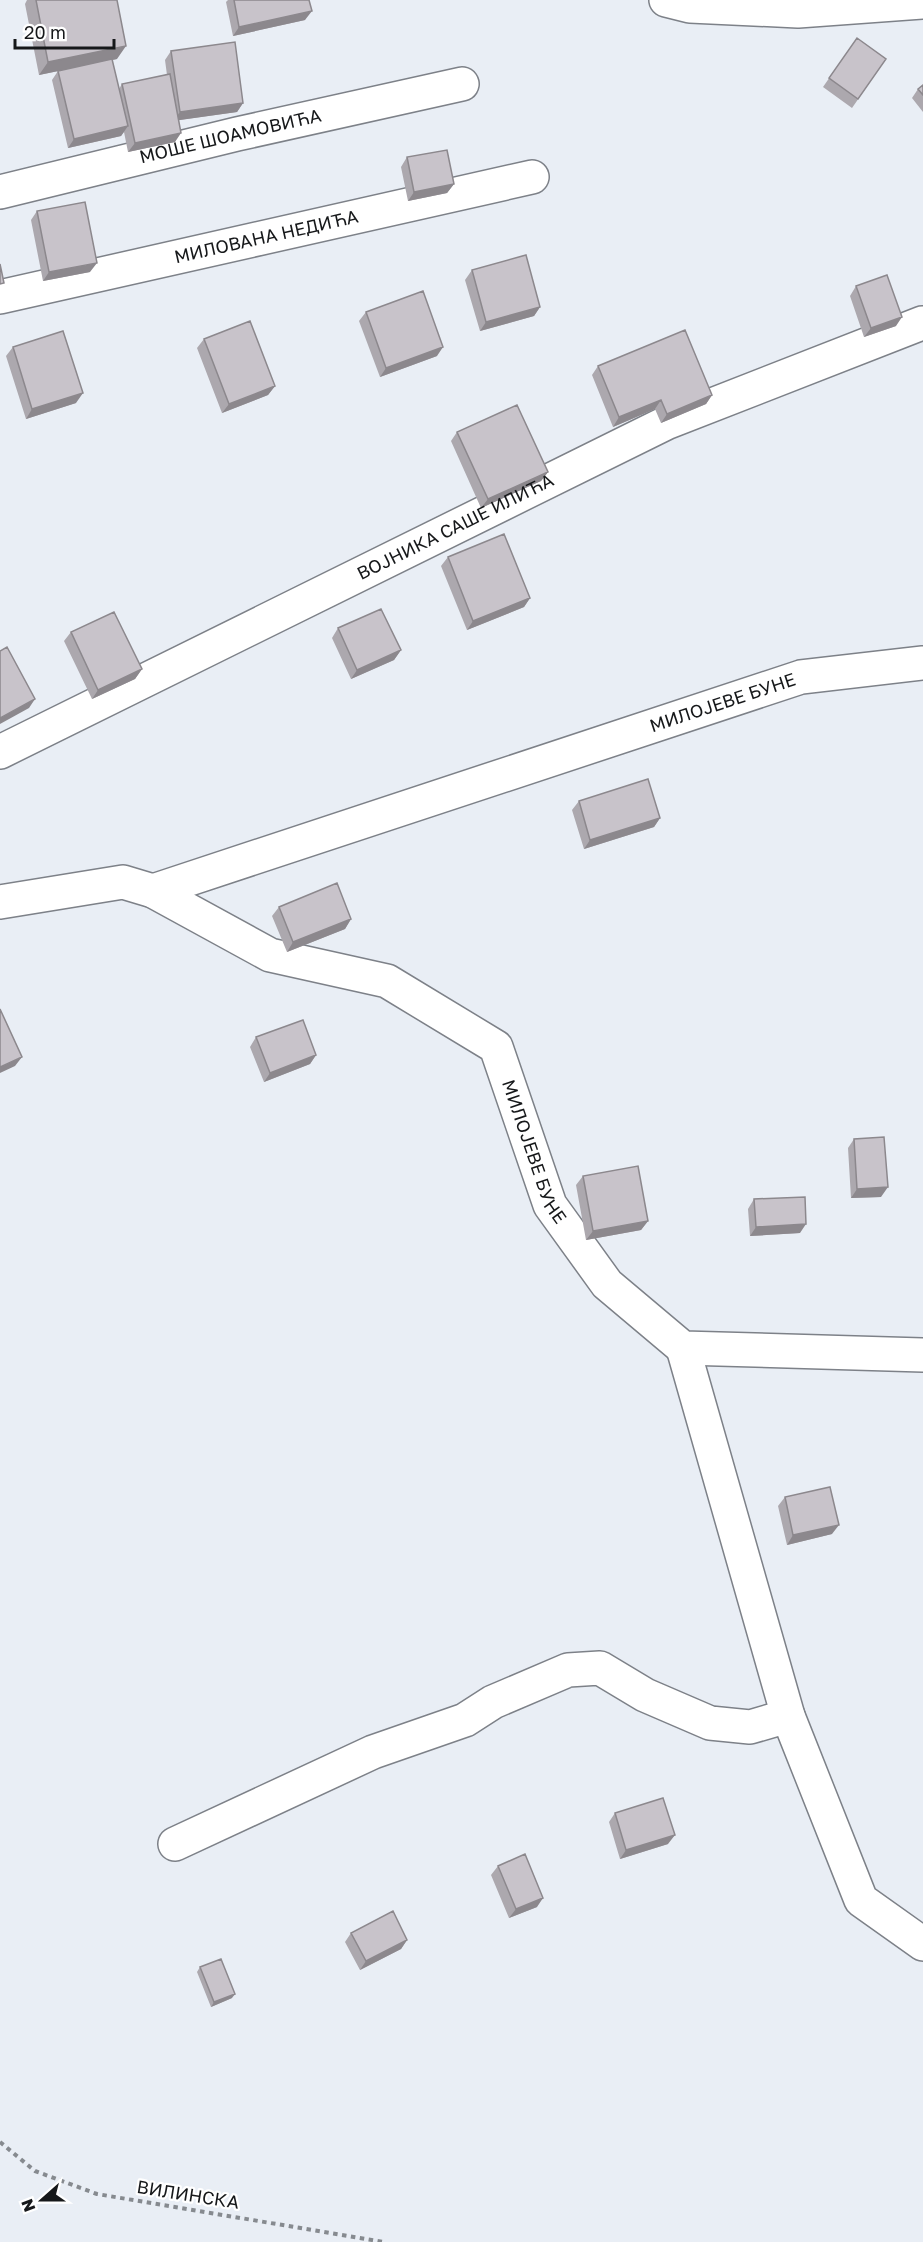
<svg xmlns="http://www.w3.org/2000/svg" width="923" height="2242" viewBox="0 0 923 2242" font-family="'Golos Text',sans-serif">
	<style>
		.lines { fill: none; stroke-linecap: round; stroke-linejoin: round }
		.street-casing { stroke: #7d8188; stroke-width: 36 }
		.path { stroke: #868a8f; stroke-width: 4; stroke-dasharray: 4.5 4.5; stroke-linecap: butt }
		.street { stroke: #fff; stroke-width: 33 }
		.wall { fill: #aca8ae }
		.shaded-wall { fill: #8c888d }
		.building { fill: #c8c3ca; stroke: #8c888d; stroke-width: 1.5 }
		.labels { text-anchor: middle; stroke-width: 4.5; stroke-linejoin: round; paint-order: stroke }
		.street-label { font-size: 18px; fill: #16181a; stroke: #fff }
	</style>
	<rect width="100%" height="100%" fill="#e9eef5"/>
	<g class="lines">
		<g class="street-casing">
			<g id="street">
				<path d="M666 0 690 6 798 11 923 2"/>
				<path id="s1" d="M0 192 237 134 462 84"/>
				<path id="s2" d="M0 297 532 177"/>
				<path id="s3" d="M0 752 666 423 922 323"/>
				<path id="s4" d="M153 891 801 677 923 663"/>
				<path id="s5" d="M0 902 123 882 153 891 270 955 387 981 496 1047 550 1205 607 1284 683 1348 923 1355"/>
				<path d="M683 1348 788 1716 861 1900 923 1944"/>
				<path d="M175 1844 373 1752 465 1720 493 1702 568 1670 600 1668 645 1695 710 1723 750 1727 788 1716"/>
			</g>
		</g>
		<path class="path" d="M0 2142 35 2171 97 2194 384 2242"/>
		<use href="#street" class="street"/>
	</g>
	<path class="wall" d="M27 0H117V59L112 60 119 89 122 84 167 75 165 60 171 51 243 103 237 112 179 120 175 142 128 152 124 132 121 136 68 148 52 80 58 71 39 75 25 4Z
		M228 0H309L305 20 233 36 226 2Z
		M857 38 886 59 852 108 823 87Z
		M923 85V112L912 98 918 89Z
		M407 157 454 184 447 193 408 201 401 167Z
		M37 211 90 272 43 281 31 220Z
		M472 270 540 307 534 316 480 331 465 280Z
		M856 286 896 326 864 337 850 296Z
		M366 312 437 356 380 377 359 321Z
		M204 339 275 386 268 395 222 413 197 348Z
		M13 347 76 403 26 419 6 356Z
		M598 366 712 395 706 404 661 423 655 409 613 427 592 375Z
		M457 432 548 472 541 481 481 508 451 441Z
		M448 557 530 598 524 607 467 630 441 566Z
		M338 628 401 650 394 660 351 679 332 638Z
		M71 632 142 669 135 679 92 699 64 641Z
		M579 801 660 818 654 827 584 849 572 810Z
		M279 907 351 919 345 929 287 952 272 916Z
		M256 1037 316 1055 310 1064 264 1082 250 1047Z
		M854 1139 881 1197 851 1198 848 1148Z
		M583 1176 648 1221 641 1230 586 1240 576 1185Z
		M754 1199 800 1233 750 1236 748 1209Z
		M785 1497 832 1534 787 1545 778 1506Z
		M615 1813 668 1844 620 1859 609 1822Z
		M498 1866 537 1907 509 1918 491 1875Z
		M351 1933 407 1940 401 1949 360 1970 345 1942Z
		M200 1967 232 1998 211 2007 197 1972Z"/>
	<path class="shaded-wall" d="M312 11 305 20 233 36 239 27Z
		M126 46 117 59 39 75 48 62Z
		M243 103 237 112 173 121 180 112Z
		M128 126 121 136 68 148 74 139Z
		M181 133 175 142 128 152 135 143Z
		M454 184 447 193 408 201 414 192Z
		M97 263 90 272 43 281 49 272Z
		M540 307 534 316 480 331 486 322Z
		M902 317 896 326 864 337 871 328Z
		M443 347 437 356 380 377 386 368Z
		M275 386 268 395 222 413 229 404Z
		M83 393 76 403 26 419 32 409Z
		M712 395 706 404 661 423 667 414Z
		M661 400 655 409 613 427 619 417Z
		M548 472 541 481 481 508 488 499Z
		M530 598 524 607 467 630 473 621Z
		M401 650 394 660 351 679 357 670Z
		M142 669 135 679 92 699 98 690Z
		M35 699 29 708 0 724V718Z
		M660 818 654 827 584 849 590 840Z
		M351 919 345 929 287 952 293 942Z
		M316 1055 310 1064 264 1082 270 1073Z
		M22 1057 15 1066 0 1073V1067Z
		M888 1187 881 1197 851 1198 857 1189Z
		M648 1221 641 1230 586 1240 593 1231Z
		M806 1224 800 1233 750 1236 756 1227Z
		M839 1525 832 1534 787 1545 793 1535Z
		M675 1835 668 1844 620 1859 626 1850Z
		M543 1898 537 1907 509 1918 516 1909Z
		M407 1940 401 1949 360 1970 366 1961Z
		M235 1994 232 1998 211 2007 214 2002Z"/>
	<path class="building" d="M36 0H117L126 46 48 62Z
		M234 0H309L312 11 239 27Z
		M857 38 886 59 858 99 829 78Z
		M235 42 243 103 180 112 171 51Z
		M112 59 128 126 74 139 58 71Z
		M170 74 181 133 135 143 122 84Z
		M923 85V95L918 89Z
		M447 150 454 184 414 192 407 157Z
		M85 202 97 263 49 272 37 211Z
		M526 255 540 307 486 322 472 270Z
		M0 264 4 283 0 284Z
		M887 275 902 317 871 328 856 286Z
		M423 291 443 347 386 368 366 312Z
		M250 321 275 386 229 404 204 339Z
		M685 330 712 395 667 414 661 400 619 417 598 366Z
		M63 331 83 393 32 409 13 347Z
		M517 405 548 472 488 499 457 432Z
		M504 534 530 598 473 621 448 557Z
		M381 609 401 650 357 670 338 628Z
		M114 612 142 669 98 690 71 632Z
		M7 647 35 699 0 718V651Z
		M648 779 660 818 590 840 579 801Z
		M337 883 351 919 293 942 279 907Z
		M0 1009 22 1057 0 1067Z
		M303 1020 316 1055 270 1073 256 1037Z
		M884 1137 888 1187 857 1189 854 1139Z
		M638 1166 648 1221 593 1231 583 1176Z
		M805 1197 806 1224 756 1227 754 1199Z
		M830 1487 839 1525 793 1535 785 1497Z
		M663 1798 675 1835 626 1850 615 1813Z
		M525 1854 543 1898 516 1909 498 1866Z
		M393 1911 407 1940 366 1961 351 1933Z
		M221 1959 235 1994 214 2002 200 1967Z"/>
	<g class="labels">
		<g class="street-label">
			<text dy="6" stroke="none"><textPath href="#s1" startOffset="237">МОШЕ ШОАМОВИЋА</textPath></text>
			<text dy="6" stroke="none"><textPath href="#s2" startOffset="273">МИЛОВАНА НЕДИЋА</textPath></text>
			<text dy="6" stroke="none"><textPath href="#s3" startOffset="508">ВОЈНИКА САШЕ ИЛИЋА</textPath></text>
			<text dy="6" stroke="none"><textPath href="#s4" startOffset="600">МИЛОЈЕВЕ БУНЕ</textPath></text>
			<text dy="6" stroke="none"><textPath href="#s5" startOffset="648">МИЛОЈЕВЕ БУНЕ</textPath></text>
			<text transform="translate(188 2195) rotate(9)" y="6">ВИЛИНСКА</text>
		</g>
	</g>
	<g transform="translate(42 2200) rotate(249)" stroke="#ffffff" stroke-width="4.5" paint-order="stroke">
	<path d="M0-4.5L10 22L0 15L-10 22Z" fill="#16181a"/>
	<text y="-9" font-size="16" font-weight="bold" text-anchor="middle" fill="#16181a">N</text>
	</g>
	<path d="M15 39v9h99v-9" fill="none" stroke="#16181a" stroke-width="3"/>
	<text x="24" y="39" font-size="18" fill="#16181a" stroke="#ffffff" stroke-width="4.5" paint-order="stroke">20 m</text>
</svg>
